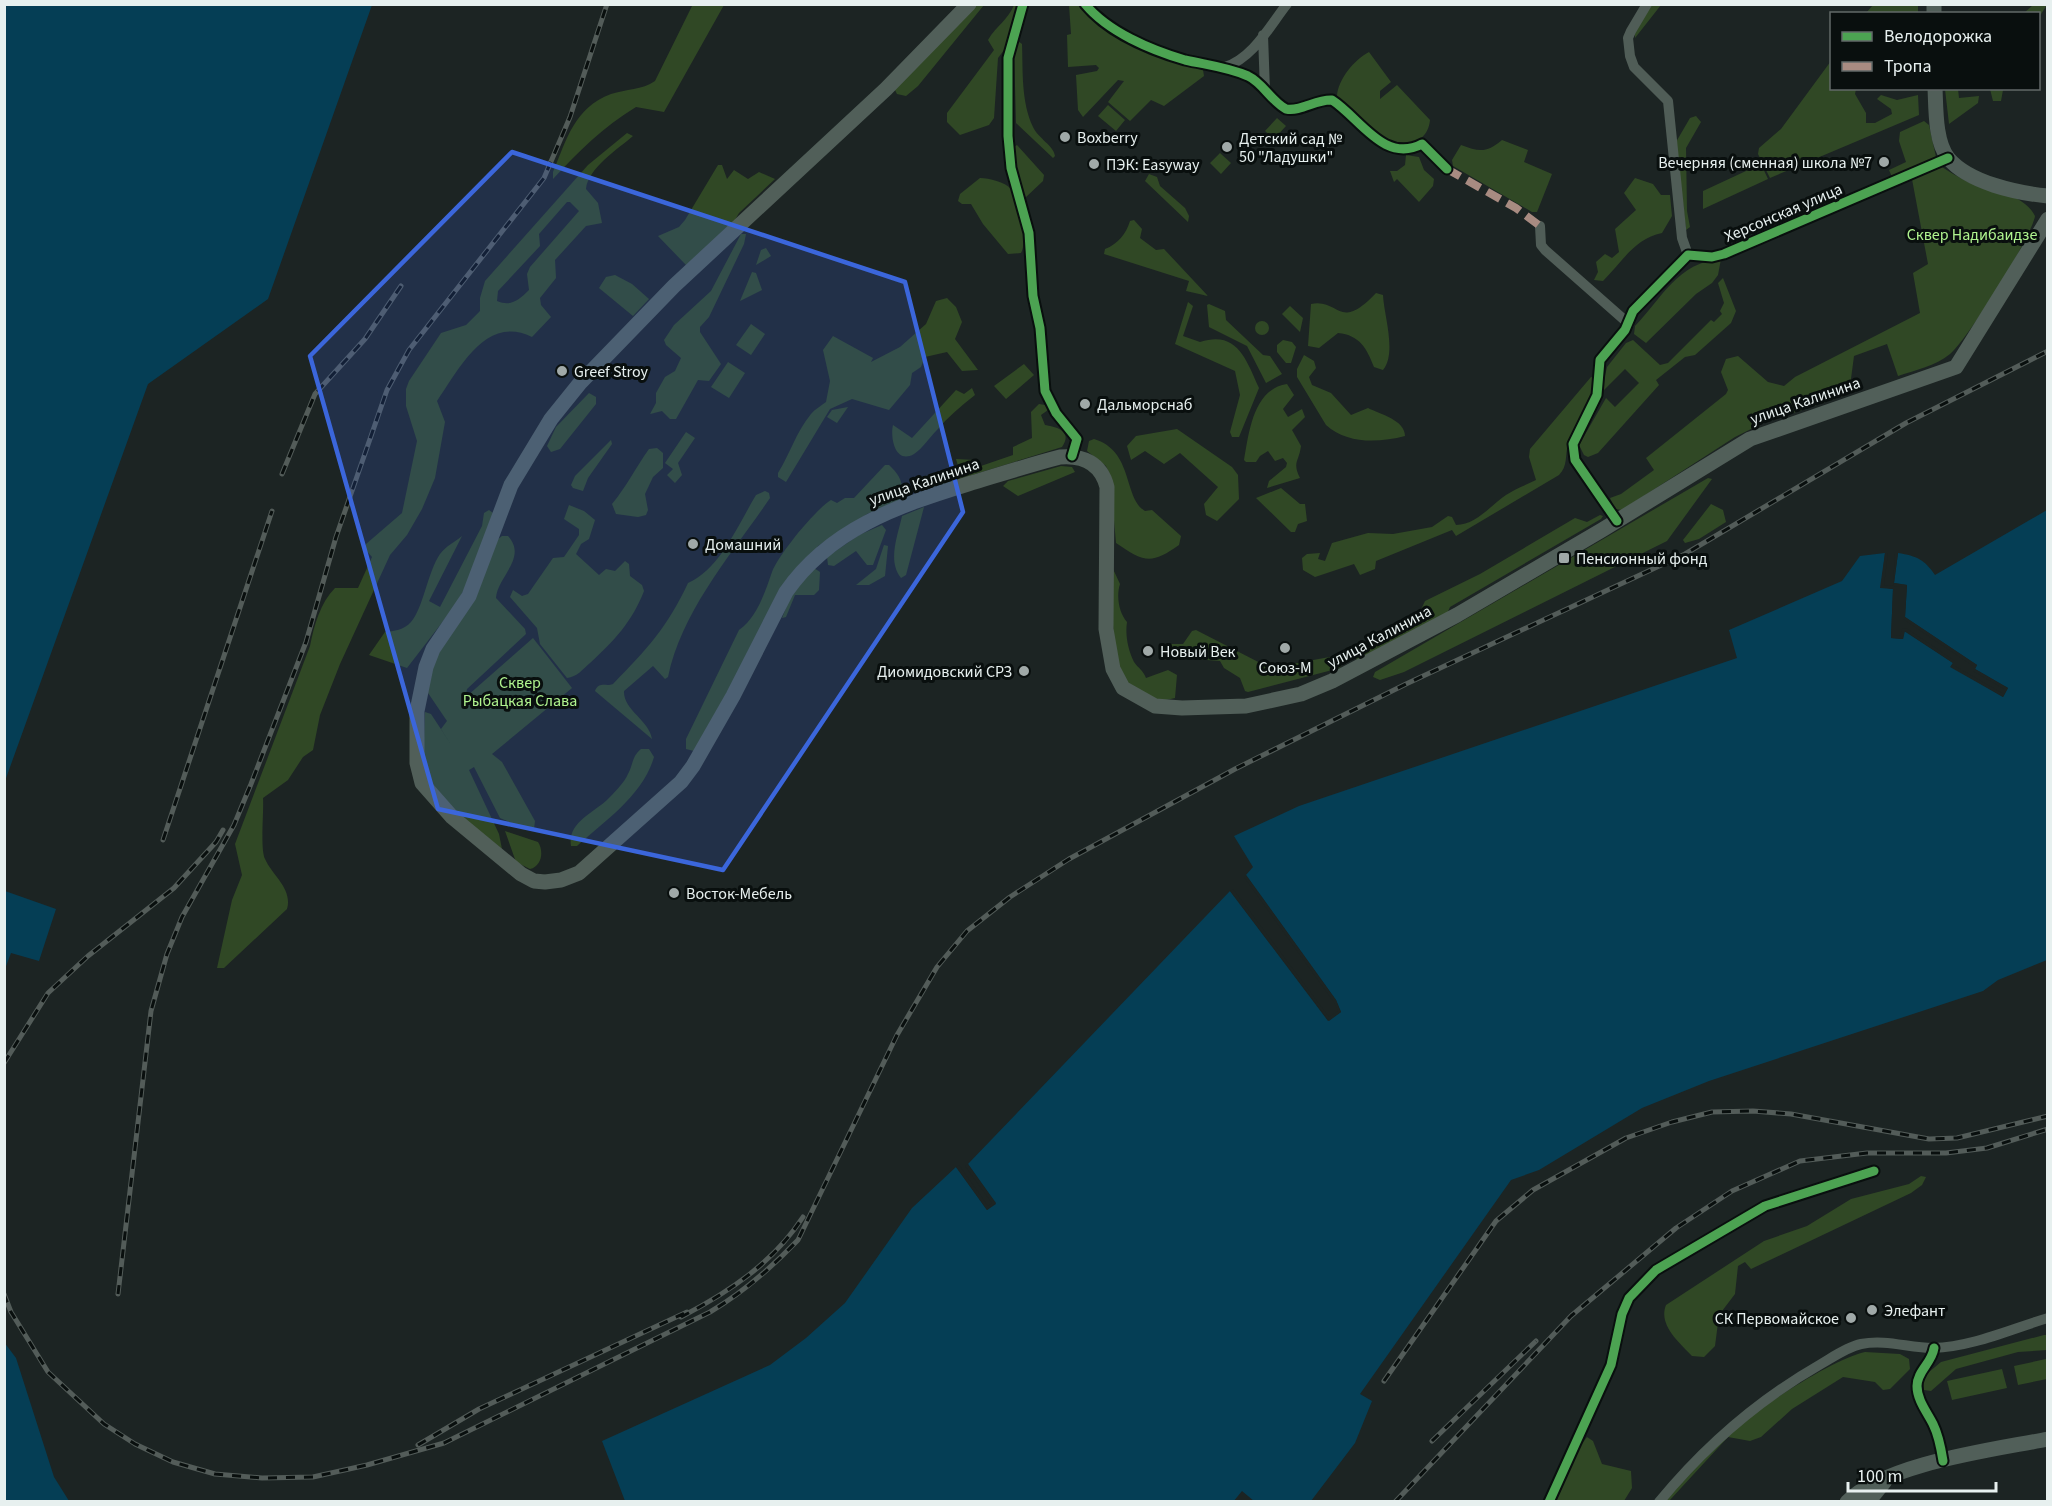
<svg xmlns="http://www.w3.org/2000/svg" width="2052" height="1506" viewBox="0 0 2052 1506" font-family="'Source Sans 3',sans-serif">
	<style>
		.green { fill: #304825; fill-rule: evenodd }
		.water { fill: #053e55 }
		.pier { fill: #1c2423; fill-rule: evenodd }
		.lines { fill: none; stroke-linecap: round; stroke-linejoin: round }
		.street { stroke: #505d57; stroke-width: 10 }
		.secondary { stroke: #515f59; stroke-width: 15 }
		.rail-casing { stroke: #535c59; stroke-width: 5 }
		.rail { stroke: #090f0e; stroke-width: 3; stroke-dasharray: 9; stroke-linecap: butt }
		.quiet { stroke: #a88b81; stroke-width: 8; stroke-dasharray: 15 8; stroke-linecap: butt }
		.cycleway-casing { stroke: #090f0e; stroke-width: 13 }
		.cycleway { stroke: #4ca352; stroke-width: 9 }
		.marked { fill: #3b66db; fill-opacity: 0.2; stroke: #3b66db; stroke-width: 4.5; stroke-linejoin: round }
		.poi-dot { fill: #a0a9a8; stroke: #090f0e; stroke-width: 2 }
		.labels { text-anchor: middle; stroke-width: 6; stroke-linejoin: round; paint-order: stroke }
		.poi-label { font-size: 16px; fill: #e7f0ef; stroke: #090f0e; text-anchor: start }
		.street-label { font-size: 16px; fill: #e7f0ef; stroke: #090f0e }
		.park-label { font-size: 16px; fill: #b0f48f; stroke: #090f0e }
	</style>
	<rect width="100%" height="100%" fill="#1c2423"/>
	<path class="green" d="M693 4 724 5 664 112 636 107C603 127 579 151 553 179V172C567 139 574 108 611 94 626 89 642 90 655 81Z
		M974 5H984L918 86 906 96 897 94 894 88Z
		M1014 5H1019L1004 50 998 58 994 118 989 125 960 135 947 122V113L994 50 988 40C996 26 1008 20 1014 5Z
		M1069 5H1079C1106 37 1162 59 1203 70L1204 76 1164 106 1151 100 1130 121 1108 102 1124 81 1118 80 1083 117 1078 110 1076 75 1097 71 1099 68 1096 65 1068 67 1067 35 1071 34Z
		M1651 5H1661L1635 38V32Z
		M1873 5H1918V13H1866Z
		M2033 5V4L2047 5 2039 17 2038 14 2024 13Z
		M1018 41 1022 44C1023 71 1021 102 1033 127 1038 138 1054 146 1055 156L1053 158 1016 123 1014 50Z
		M1369 52 1391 82 1380 91V99L1397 85 1430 120C1427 150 1394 146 1374 133 1362 125 1345 108 1337 96 1338 79 1355 59 1369 52Z
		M1831 61 1832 88 1856 89 1855 94 1866 113V123H1875L1892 114 1891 109 1877 99 1881 95 1897 100 1918 95 1919 115 1770 178 1758 154 1759 148 1781 129Z
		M1945 89H1958L1959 98 1979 96 1978 103 1949 124Z
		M1990 89 2003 90 2001 101H1993Z
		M1108 105 1125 120 1116 131 1098 116Z
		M1696 116 1701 122 1686 148 1687 211 1690 227 1686 230 1676 142 1690 118Z
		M1277 118 1286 126 1274 139 1265 131Z
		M1924 121 1929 125 1936 157 1932 162 1892 177 1889 170 1906 162 1899 141 1900 132Z
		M627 133 633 136C618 149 588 168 586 189L598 203 602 223 586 226 555 260 556 278 540 298 541 305 551 317 532 337C486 314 459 369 437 401L445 422 435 478 422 509 407 535 390 555 340 664 320 715 313 750 303 757 288 780 263 798C264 812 260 848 265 859 272 875 293 889 287 909L224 968H217L232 900 242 875 235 844 310 646C314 626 320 603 335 588H358L372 557 365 549 366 544 402 513 417 441 406 406V389L409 381 441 333 466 325 480 311V298L485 281 588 165ZM567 202H570L579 211 530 267 527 274 529 290C519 300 511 307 497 301L498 291 540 246 539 234Z
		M1502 140 1528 150 1524 162 1552 174 1537 212H1532L1453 166 1452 160 1461 145C1479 152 1487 153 1502 140Z
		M1017 145 1044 175 1043 181 1025 198 1015 167 1014 147Z
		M1220 153 1231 163 1221 174 1210 163Z
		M1406 155 1419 157 1424 170 1434 179 1433 186 1419 202 1397 179 1394 182 1390 171H1397L1405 165Z
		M1761 164 1768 179 1703 209V191Z
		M718 165H722L727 179 734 170 748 179 759 172 775 179 739 213 732 225 686 265 658 236 679 227 685 220Z
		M1939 165C1948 171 1958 177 1968 182 1988 190 2024 193 2035 216 2032 237 1967 340 1950 354 1935 366 1916 370 1898 376L1887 344 1854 356 1849 394 1763 423 1735 437 1622 510 1615 509 1610 498 1621 494 1654 470 1646 458 1726 394 1728 390 1721 372 1726 359 1738 356 1768 382 1784 386 1795 377 1920 313 1913 273 1928 264 1911 174Z
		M1149 174 1157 177 1160 186 1185 208 1189 216 1188 222 1145 181Z
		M980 178C989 178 1005 182 1011 189 1018 198 1028 243 1021 253L1008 254 983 224 971 204H962L958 201 960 194Z
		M1635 178 1653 184 1661 195H1670L1672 216 1662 233C1634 239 1623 261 1603 281L1594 280 1598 272 1596 262 1605 254 1612 258 1619 252 1615 229 1636 210 1624 193Z
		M1134 220 1142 229 1140 238 1156 250 1164 249 1208 296 1186 291 1189 281 1104 254 1105 249C1118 244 1126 234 1130 221Z
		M741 234H746L744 244 709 317 700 327V332L721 364 709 381 698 380 676 419H670L662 411 650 414 656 403V393L665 377 675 371 681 358 666 345 664 340 674 325 711 291Z
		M766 248 771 256 756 265 761 250Z
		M1721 259 1718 275 1712 283 1696 294 1646 343 1634 334 1635 326C1662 298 1678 262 1721 259Z
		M752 272 756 273 762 290 740 301Z
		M615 275 632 284 649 299 633 316 599 288 606 277Z
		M1723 278 1736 311 1731 323 1695 355 1685 357 1656 380 1659 385 1598 453 1588 457 1584 455 1579 445 1606 398 1615 407 1639 383 1625 369 1601 393 1607 367 1626 343 1633 340 1660 365 1668 363 1711 320 1714 322 1722 314 1720 311 1724 303 1718 283Z
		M1376 293 1383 295C1384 316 1397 353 1383 370L1374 367C1367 349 1360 335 1338 333L1319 348 1308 346 1311 304C1340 298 1338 333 1376 293Z
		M947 298 956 307 962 322 955 339 978 370 962 371 947 352 925 357 921 367 912 373 910 385 889 410 852 399 830 409 786 482 778 477V473C790 454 796 432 811 414 815 409 821 406 826 402L830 381 823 350 833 336 873 358 871 362 900 347 926 324 936 301Z
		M1188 302 1193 306 1183 336 1200 342C1237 330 1246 359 1259 388L1239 437H1232L1230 432 1240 395 1235 371 1175 344Z
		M1209 304 1225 311 1226 320 1263 355 1270 356 1282 374 1266 383 1247 346 1209 327 1207 305Z
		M1290 306 1303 318 1300 332 1282 314Z
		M1255 328a7 7 0 1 1 14 0a7 7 0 1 1-14 0Z
		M751 324 765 334 751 355 736 345Z
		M1283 340 1292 342 1296 347 1291 363H1286L1277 352V345Z
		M1304 355 1314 361 1316 368 1309 377 1312 385 1331 393 1351 415 1368 408C1380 414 1405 420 1405 436 1378 443 1347 444 1326 425L1297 377V369Z
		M728 362 745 373 729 398 711 387Z
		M1024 364 1034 375 1006 399 994 386Z
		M1591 377 1594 378C1592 403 1576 420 1568 444 1565 455 1568 466 1559 475L1456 536 1452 530 1376 561 1375 569 1360 575 1354 564 1315 577 1303 570 1302 558 1307 554 1320 553 1318 559 1325 561 1332 543 1368 533 1393 534 1432 527 1448 516 1452 517 1456 525C1476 525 1491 505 1506 495 1515 489 1526 485 1536 480L1529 457 1530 449Z
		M1287 384 1294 395 1283 409 1288 417 1302 409 1305 417 1292 430 1301 446C1299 462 1292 462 1300 478L1267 488 1269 481 1286 467 1287 463 1283 458 1275 461 1268 451 1260 456 1256 462H1246L1244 460C1249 433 1253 389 1287 384Z
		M972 388 975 395C961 406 948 417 937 430 930 437 922 449 914 454 895 465 890 437 893 425L912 438 956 390 964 394Z
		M589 393 596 397V404L560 449 551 452 547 446 556 427Z
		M1039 404 1045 405 1048 410 1041 415 1045 425C1057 427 1073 431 1062 447L921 491 920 486 927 475 935 486 960 473 956 459 974 460 978 467 1013 455V447L1032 438 1031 412Z
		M848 407 837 423 827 417 832 410Z
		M1177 429 1232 467 1238 475 1239 499 1217 521 1206 515 1204 504 1218 487 1180 453 1164 464 1145 451 1131 460 1127 446 1136 436Z
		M686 432 695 438 678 463 682 475 675 483 667 475 673 469 665 463Z
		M1094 439C1134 451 1123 498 1145 511L1152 510 1181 536 1179 545C1151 565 1144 562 1116 543L1110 475 1106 466 1087 451 1089 441Z
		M611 440 612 444 588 478 583 491 573 488 571 485 575 476Z
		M657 448 663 453V468L653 477 645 494 648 510 646 515 638 517 616 514 612 504C627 486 636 467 649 449Z
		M885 465H889C900 475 905 485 901 500L867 514 818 546 694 751 686 749V739L739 630C757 618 765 592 772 572 779 554 815 510 831 500L837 503 845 498H854Z
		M1061 466 1072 467 1075 472 1018 496 1003 486 1008 481Z
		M1708 478 1712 479 1667 541 1404 672 1380 680 1373 677 1375 672Z
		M1281 488 1300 504H1305L1307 521 1298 524 1295 532H1291L1256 498Z
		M765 491 769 493 770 498C732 554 682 610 668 677L665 679 653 666 624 691C623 710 649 720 652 739L595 691C599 681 606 687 613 684 647 649 667 628 688 583 720 569 738 525 756 495Z
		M1711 504 1723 510 1726 522 1699 539 1685 543 1683 540Z
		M569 505 584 511 595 520 589 539 581 544 576 554 599 575 606 569 615 571 625 561 629 564 630 576 642 585 644 591C632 622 614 641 590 663 583 669 577 677 567 678L540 644 537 628 510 597 513 590 522 596 528 594 553 558 564 557 579 535V529L564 519Z
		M924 507 906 575 901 578C887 561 898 535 902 516Z
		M489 510 493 513 468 583 454 607 407 668 369 655 385 632C394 631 404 630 411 622 423 609 428 571 440 554 446 546 455 542 462 536L429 601 440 607 482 526 484 513Z
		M1600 515 1603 516 1601 519 1450 607 1446 616 1358 662 1354 654 1411 626 1409 622 1417 618 1425 601 1480 574 1575 518 1587 522Z
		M882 525 886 530 873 565H867L856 551 834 566 828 565 827 557 859 535Z
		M502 536H508C528 558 497 577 496 598L525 629 526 634 467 689 466 694 467 696 533 638 572 688 492 754 502 762 535 821 534 829H526L500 818 474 767 469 770 499 834 502 849 459 815 428 780 423 764 425 712 431 714 452 746 441 729 447 721 426 690 431 668 498 539Z
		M884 545 888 546 885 576 869 585H856L876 569Z
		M814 568 820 572 819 590 814 595H795L786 617 782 618 791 595Z
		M1113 569 1120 584C1116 596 1119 613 1127 622 1125 635 1128 650 1134 662 1138 668 1143 670 1146 678L1168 670 1177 675 1175 698C1103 717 1113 611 1113 569Z
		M1196 630 1270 668 1335 656 1341 657 1343 662 1340 668 1248 692 1245 691 1240 678 1224 668 1220 661 1181 658 1175 653 1164 655 1166 644H1183L1192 631Z
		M641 749H649L654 757C643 795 606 820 577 846H571C567 823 593 813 607 800 614 793 624 783 628 774 633 765 632 756 641 749Z
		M505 831 538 842C544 851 542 866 530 869L516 862Z
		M1921 1176 1926 1177 1922 1185 1911 1193 1751 1269 1745 1262 1738 1266 1735 1294 1719 1315 1715 1346 1704 1357 1692 1356C1679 1342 1658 1325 1666 1305L1764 1241 1807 1226 1851 1199 1909 1184Z
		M2044 1335H2047V1350L2018 1352 1956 1369 1931 1391 1924 1390 1923 1377 1941 1362Z
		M1865 1352 1900 1354 1909 1359 1910 1369 1890 1389 1883 1390 1875 1382 1843 1377 1792 1409 1761 1437 1750 1441 1728 1437 1669 1501 1664 1502C1685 1480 1704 1452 1727 1434 1756 1410 1830 1360 1865 1352Z
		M2046 1359 2047 1379 2018 1385 2014 1366Z
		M2002 1369 2007 1388 1952 1400 1947 1381Z
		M1587 1437 1593 1441 1602 1464 1631 1471 1632 1488 1624 1501H1556L1581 1445Z"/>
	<path class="water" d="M5 4 372 5 268 299 148 384 5 781Z
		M2047 510V960L1998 980 1983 991 1709 1081 1642 1108 1539 1170 1511 1180 1360 1394 1372 1401 1355 1443 1311 1501H1254L1242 1491 1233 1502 625 1501 602 1441 770 1365 806 1338 845 1303 912 1208 956 1167 987 1210 996 1204 968 1164 1230 891 1328 1021 1341 1012 1336 1000 1246 875 1253 867 1234 836 1299 806 1737 658 1729 630 1842 581 1860 556 1885 553 1881 587 1893 589 1891 638 1903 639 1904 631 1953 663 1951 666 2003 697 2008 688 1975 669 1977 665 1905 617 1907 585 1894 583 1898 553C1917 556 1925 560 1935 575Z
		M5 891 56 909 39 961 11 953 5 969Z
		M4 1342 16 1358 54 1477 69 1501H5Z"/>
	<path class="pier" d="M1885 553H1888L1884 585 1893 586 1895 553H1898L1894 583 1907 585 1905 617 1977 665 1975 669 2008 688 2003 697 1950 667 1953 663 1905 631 1903 639 1891 638 1893 589 1880 588ZM1894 586 1903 587V619L1973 666V671L2004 689 2002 693 1955 666V661L1906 628 1902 629 1900 636 1894 635Z
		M1246 875 1336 1000 1341 1012 1329 1021 1230 891 1233 889 1329 1017 1338 1011 1333 1001 1244 877Z
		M968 1164 996 1203 987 1210 956 1167 959 1165 988 1206 992 1203 965 1166Z"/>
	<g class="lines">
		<path class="street" d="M1023 4 1008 58V136L1011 168 1029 233 1033 296 1040 328 1045 391 1056 413 1077 439 1072 456
			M1085 4C1108 32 1151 50 1185 60 1207 65 1227 67 1248 76 1263 83 1271 101 1286 109 1301 112 1316 99 1332 100 1360 118 1384 164 1422 144L1447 169
			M1647 4 1631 31 1628 38 1630 56 1634 67 1668 101 1682 238 1688 255
			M1263 35 1265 91
			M1225 67C1253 58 1269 27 1287 4
			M1540 226 1541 245 1545 250 1629 324
			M1617 521 1575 460 1573 444 1597 395 1600 360 1625 330 1633 311 1688 255 1712 257 1724 254 1948 158
			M1934 1348C1932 1363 1917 1371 1917 1386 1917 1400 1927 1412 1933 1424 1939 1436 1941 1448 1943 1461
			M1549 1502 1611 1365 1622 1314 1629 1298 1656 1270 1765 1206 1874 1171
			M1659 1502C1705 1446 1758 1400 1821 1364 1833 1357 1847 1347 1861 1344 1886 1339 1909 1348 1933 1348 1972 1347 2011 1329 2048 1318"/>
		<path class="secondary" d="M969 4 886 89 674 286 580 383 551 419 511 485 469 596 433 649 426 667 417 711V763L422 783 452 817 521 874 534 881 545 882 561 880 579 873 681 782 693 766 733 696 786 592C830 529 897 506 968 484 998 475 1029 465 1060 457 1083 455 1101 463 1107 487L1106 629 1113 669 1123 688 1155 706 1182 708 1246 706 1301 694 1332 681 1457 615 1602 530 1750 439 1956 367 2048 219
			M1934 4V14
			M1935 88C1936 109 1935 141 1948 158 1969 183 2017 193 2048 196
			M1847 1502C1887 1463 1993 1450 2048 1439
			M1868 1502 1885 1481"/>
		<g class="rail-casing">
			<path id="rail" d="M282 474 315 394 365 339 401 286
				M163 840 272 511
				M4 1063 48 993 88 956 174 888 216 842 223 830
				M4 1294 11 1312 48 1372 104 1424 135 1444 173 1462 215 1474 262 1478 313 1477 367 1465 444 1443 710 1312C744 1292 771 1268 798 1240L897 1035 937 967 967 931 1010 897 1069 859 1235 769 1406 684 1685 554 1906 423 2048 351
				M118 1294 151 1011 167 954 182 917 234 825 251 784 306 642 336 537 387 390 409 350 544 178 570 117 607 4
				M681 1317C729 1292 773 1263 803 1217
				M1384 1381 1496 1221 1533 1190 1626 1138 1672 1122 1712 1112 1753 1111 1791 1114 1929 1139 1957 1138 2048 1116
				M1432 1441 1536 1341
				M418 1445 479 1409 687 1312
				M1395 1502 1571 1316 1676 1228 1732 1191 1800 1161 1867 1153H1946L1987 1148 2048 1129"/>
		</g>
		<use href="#rail" class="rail"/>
		<path class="quiet" d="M1447 169 1516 208 1540 226"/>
		<g class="cycleway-casing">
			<path id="cycleway" d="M1023 4 1008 58V136L1011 168 1029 233 1033 296 1040 328 1045 391 1056 413 1077 439 1072 456
				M1085 4C1108 32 1151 50 1185 60 1207 65 1227 67 1248 76 1263 83 1271 101 1286 109 1301 112 1316 99 1332 100 1360 118 1384 164 1422 144L1447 169
				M1617 521 1575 460 1573 444 1597 395 1600 360 1625 330 1633 311 1688 255 1712 257 1724 254 1948 158
				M1934 1348C1932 1363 1917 1371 1917 1386 1917 1400 1927 1412 1933 1424 1939 1436 1941 1448 1943 1461
				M1549 1502 1611 1365 1622 1314 1629 1298 1656 1270 1765 1206 1874 1171"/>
		</g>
		<use href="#cycleway" class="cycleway"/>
	</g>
	<path class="marked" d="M512 152 905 282 963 512 723 870 438 809 310 356Z"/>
	<g class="poi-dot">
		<circle cx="1065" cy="137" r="6"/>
		<circle cx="1227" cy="147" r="6"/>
		<circle cx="1884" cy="162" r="6"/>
		<circle cx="1094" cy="164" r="6"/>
		<circle cx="562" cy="371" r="6"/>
		<circle cx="1085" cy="404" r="6"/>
		<circle cx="693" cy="544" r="6"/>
		<rect x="1558" y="552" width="12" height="12" rx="3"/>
		<circle cx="1285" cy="648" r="6"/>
		<circle cx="1148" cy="651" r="6"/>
		<circle cx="1024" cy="671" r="6"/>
		<circle cx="674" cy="893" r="6"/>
		<circle cx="1872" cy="1310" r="6"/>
		<circle cx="1851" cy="1318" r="6"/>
	</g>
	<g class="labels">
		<g class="poi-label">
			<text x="1077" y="143">Boxberry</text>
			<text x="1239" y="144">Детский сад №<tspan x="1239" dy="18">50 "Ладушки"</tspan></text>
			<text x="1872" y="168" text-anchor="end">Вечерняя (сменная) школа №7</text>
			<text x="1106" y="170">ПЭК: Easyway</text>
			<text x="574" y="377">Greef Stroy</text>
			<text x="1097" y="410">Дальморснаб</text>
			<text x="705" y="550">Домашний</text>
			<text x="1576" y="564">Пенсионный фонд</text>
			<text x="1160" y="657">Новый Век</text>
			<text x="1285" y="673" text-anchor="middle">Союз-М</text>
			<text x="1012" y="677" text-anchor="end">Диомидовский СРЗ</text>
			<text x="686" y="899">Восток-Мебель</text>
			<text x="1884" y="1316">Элефант</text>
			<text x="1839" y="1324" text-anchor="end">СК Первомайское</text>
		</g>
		<g class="street-label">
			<text transform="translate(1783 212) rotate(-23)" y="6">Херсонская улица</text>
			<text transform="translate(1805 400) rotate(-19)" y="6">улица Калинина</text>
			<text transform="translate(924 481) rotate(-19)" y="6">улица Калинина</text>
			<text transform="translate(1379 636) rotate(-28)" y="6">улица Калинина</text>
		</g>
		<g class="park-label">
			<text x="1972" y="240">Сквер Надибаидзе</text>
			<text x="520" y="688">Сквер<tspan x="520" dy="18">Рыбацкая Слава</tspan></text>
		</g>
	</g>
	<rect width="2052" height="1506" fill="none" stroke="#e7f0ef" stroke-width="12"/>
	<rect x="1830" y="12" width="210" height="78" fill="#090f0e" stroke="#626968" stroke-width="1.5"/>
	<rect x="1842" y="32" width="30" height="9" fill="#4ca352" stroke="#626968" stroke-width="1.5"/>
	<text x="1884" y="42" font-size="18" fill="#e7f0ef">Велодорожка</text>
	<rect x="1842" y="62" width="30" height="9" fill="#a88b81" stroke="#626968" stroke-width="1.5"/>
	<text x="1884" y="72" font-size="18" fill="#e7f0ef">Тропа</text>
	<path d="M1848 1482v9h148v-9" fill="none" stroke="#e7f0ef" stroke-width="3"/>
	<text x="1857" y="1482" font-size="18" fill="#e7f0ef" stroke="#090f0e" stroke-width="4.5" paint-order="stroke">100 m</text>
</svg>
